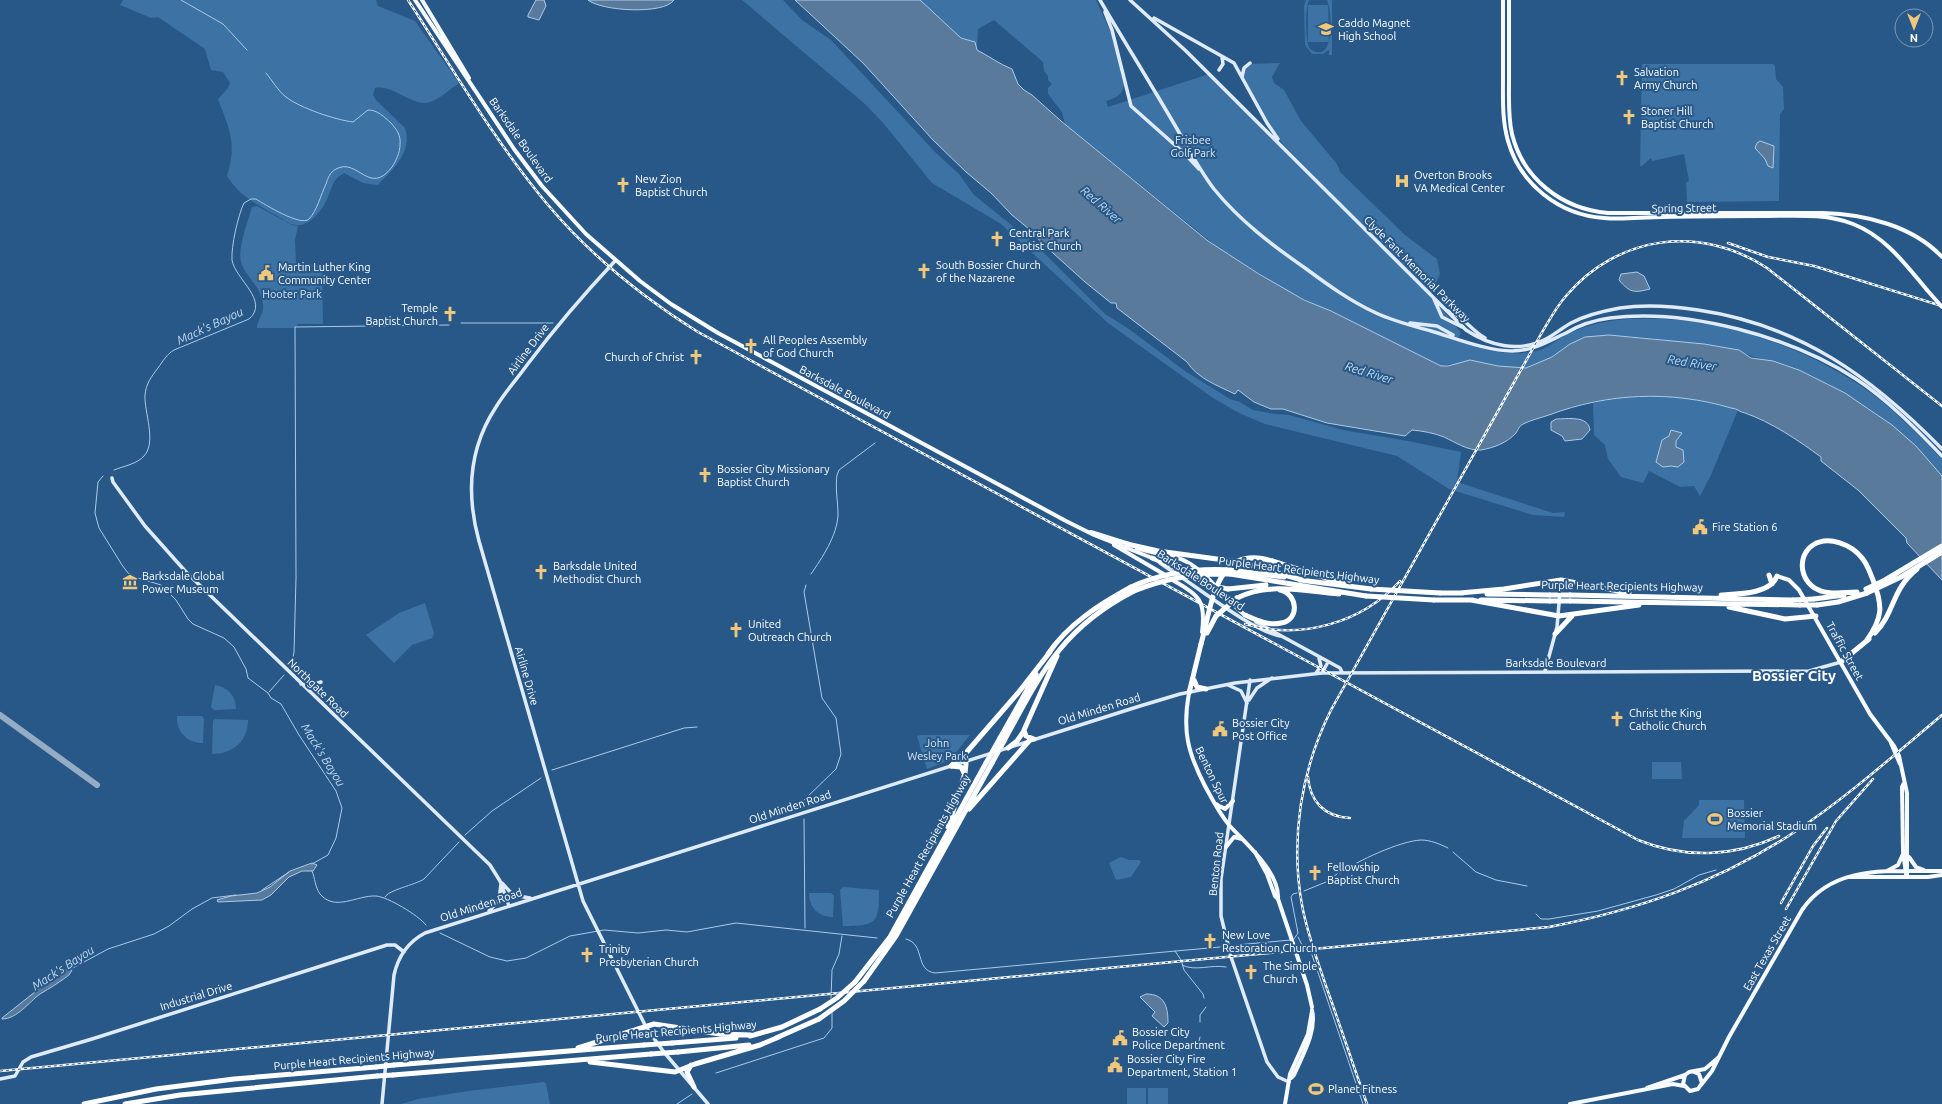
<svg xmlns="http://www.w3.org/2000/svg" width="1942" height="1104" viewBox="0 0 1942 1104" font-family="Ubuntu,sans-serif">
	<style>
		.green { fill: #3d72a4 }
		.water { fill: #5a7a9b; stroke: #aacbe9 }
		.lines { fill: none; stroke-linecap: round; stroke-linejoin: round }
		.stream { stroke: #aacbe9; stroke-width: 1 }
		.taxiway { stroke: #94acc4; stroke-width: 6 }
		.secondary { stroke: #dfebf8; stroke-width: 3.5 }
		.primary { stroke: #f7fafe; stroke-width: 4 }
		.motorway { stroke: #fff; stroke-width: 5 }
		.rail-casing { stroke: #fff; stroke-width: 2.5 }
		.rail { stroke: #285888; stroke-width: 1; stroke-dasharray: 3; stroke-linecap: butt }
		.primary-bridge { stroke: #f7fafe; stroke-width: 4 }
		.motorway-bridge { stroke: #fff; stroke-width: 5 }
		.labels { text-anchor: middle; stroke-width: 4; stroke-linejoin: round; paint-order: stroke }
		.poi-label { font-size: 11px; fill: #fff; stroke: #285888; text-anchor: start }
		.street-label { font-size: 11px; fill: #fff; stroke: #285888 }
		.park-label { font-size: 11px; fill: #d9e8f7; stroke: #285888 }
		.water-label { font-size: 12px; font-style: italic; fill: #c1d9f0; stroke: #285888 }
		.district-label { font-size: 15px; font-weight: bold; fill: #fff; stroke: #285888 }
	</style>
	<rect width="100%" height="100%" fill="#285888"/>
	<path class="green" d="M123 0H376L378 6 415 21 459 83C450 89 440 99 430 102 413 108 394 84 375 88L373 95 376 100 405 128C413 152 393 169 378 185L363 183 344 173C332 180 333 186 328 197 322 211 308 230 291 224 285 221 278 216 272 213 253 202 239 195 227 176 237 144 230 130 218 99L228 88 230 83 223 72 211 70 205 49 158 17 151 18 120 5Z
		M742 0H783L802 20 831 40 935 152 959 174 974 195 1035 244 1105 314 1129 329 1185 371 1230 399 1240 402 1253 410 1275 414 1289 415 1343 430 1408 441 1461 452 1457 482 1553 513 1565 512 1564 517 1533 515 1449 489 1397 456 1265 424 1239 413 1213 398 1108 323 1001 224 932 183 884 124 865 104Z
		M920 0H1096L1112 35 1124 85C1122 96 1115 98 1106 101L1108 107 1209 74 1440 306 1461 333 1457 340C1482 350 1510 357 1536 351 1547 349 1556 340 1566 335 1580 328 1595 323 1611 321 1698 309 1802 343 1871 393 1897 412 1920 437 1942 459V477C1926 460 1911 442 1893 427 1867 404 1830 385 1800 370 1780 360 1758 362 1739 350L1648 338 1609 335 1570 344 1552 357 1526 368 1459 363 1441 366 1289 292 1216 246 1065 124 1062 112 1048 94V88L1052 84 1048 80V76L1044 71 1043 62 994 20 978 29 977 50 975 42 960 37Z
		M1306 0H1309C1305 9 1305 41 1310 49 1336 66 1332 11 1327 0H1332V55H1329V50L1323 54H1312L1305 45 1304 6Z
		M1308 5H1328L1329 42H1308Z
		M1280 63 1272 77 1274 83 1284 90 1301 121 1337 164 1340 172 1405 235 1437 259 1440 274 1431 295 1283 144 1269 124 1243 78 1244 69 1251 64Z
		M1642 64H1773L1775 66 1776 79 1783 87 1784 109 1780 114 1779 201 1687 202 1686 182 1689 181 1684 154 1652 161 1651 158 1642 166H1640Z
		M257 206 292 225 298 226 295 240 296 263 322 265 323 324H298L295 328H257C257 320 264 314 263 305 261 287 249 280 242 265 236 252 248 221 252 207Z
		M1660 396 1693 399 1731 408H1736L1738 410 1711 475 1700 496 1694 486 1680 487 1649 471 1643 483 1621 477 1608 459 1605 445 1594 435 1593 403 1625 397Z
		M425 603 434 633 432 638 412 645 394 663 366 635 399 613Z
		M215 685C227 687 236 695 236 709L214 710 211 707Z
		M177 716H202L204 719 203 743C187 743 176 731 177 716Z
		M215 719 248 720C248 742 232 754 212 754L213 721Z
		M921 735H970L950 760 927 769 917 736Z
		M1652 762H1681L1682 779H1652Z
		M1699 800H1744L1745 838H1682L1684 821 1699 805Z
		M1121 857 1129 860H1139L1141 862 1131 877 1116 880 1109 863Z
		M843 887 879 890C879 923 877 926 843 926L840 890Z
		M809 893H831L834 896 833 917C819 917 809 908 809 893Z
		M544 1082 546 1084 550 1104H401L418 1099 468 1091Z
		M1127 1088H1146V1104H1127Z
		M1148 1088H1168V1104H1148Z"/>
	<path class="water" d="M536 0H544L546 6 539 20 528 17V15Z
		M588 0H674C664 15 601 11 588 0Z
		M795 0H920L961 38 975 42 977 50C989 56 999 64 1012 69L1018 84 1024 90 1032 95 1061 121 1208 241 1259 274 1304 300 1331 311 1441 366H1448L1470 360 1498 366 1526 368 1552 357 1570 344 1585 337 1609 335 1704 344 1739 350 1751 358 1773 361 1799 370 1845 393 1892 425 1916 446 1942 476V580L1907 543 1906 538 1858 490 1821 461V457C1798 440 1771 422 1745 413 1739 412 1737 408 1731 408 1670 390 1608 393 1549 415 1540 418 1531 420 1523 424 1519 426 1518 430 1516 433 1507 443 1493 448 1481 450 1468 451 1455 442 1444 437 1434 433 1423 431 1412 430L1405 436 1327 423 1283 409H1271L1254 402 1238 390 1235 394C1218 386 1197 378 1187 362L1117 308 1116 303H1111L1085 282 1043 244 1029 229 1012 215 991 193 966 172 933 140 863 63Z
		M1760 141 1774 146 1773 168 1768 166 1765 159 1755 148 1757 143Z
		M1637 272 1644 276 1650 289C1634 293 1630 293 1619 280L1621 274Z
		M1556 419C1567 419 1588 415 1590 430L1582 439 1565 441 1562 436 1551 430V422Z
		M1671 430 1682 433 1676 441V447L1683 450 1684 462 1678 467 1671 466 1663 467 1656 462 1662 440 1669 436Z
		M312 863 317 865 313 871H302L289 877 271 895 262 900 218 902 217 900 231 896 257 893 270 887 290 871Z
		M67 969 72 970 69 975C60 982 50 988 40 994 29 1002 17 1019 2 1019V1018L45 984Z
		M1146 994C1165 994 1168 1007 1168 1023L1164 1027 1152 1016 1155 1012 1140 997Z"/>
	<g class="lines">
		<path class="stream" d="M181 0 223 24 247 50
			M461 323H553
			M114 470C124 466 137 464 144 456 157 442 144 412 145 395 146 384 151 377 158 368 163 361 167 354 174 350L249 319C270 301 235 279 232 260 231 247 238 215 244 203L251 199H256C264 204 301 227 309 219 317 211 321 194 326 184 328 178 330 172 336 169 358 157 369 197 392 167 396 161 400 152 400 145 401 135 397 130 391 123 384 117 378 110 368 110L353 122C336 120 300 108 286 97 278 91 272 80 266 73
			M103 476 98 482 95 513 99 528 122 565 128 573 138 578 161 585 176 600 188 619 193 624 224 638 234 647 246 669 248 678 268 693 271 698 281 704 299 735 336 791 342 808 336 838 328 855 312 864
			M811 574C822 558 837 536 838 515 838 502 835 488 837 475L839 470 875 443
			M291 668 294 652 296 578 295 327 449 325
			M269 692 284 675
			M552 770 684 728 697 727
			M802 807 803 801 836 769 841 754 836 718 822 698 804 592 806 585
			M804 819 805 928
			M465 835 492 811 541 778
			M1453 852 1476 872 1496 880 1527 886
			M312 871C315 878 315 887 320 894 335 912 357 895 376 896 388 897 418 915 426 925
			M1340 873C1357 861 1400 841 1421 840 1430 840 1440 844 1448 848
			M262 890 289 872
			M1304 891 1326 882 1337 874
			M385 897C388 890 415 885 424 879L459 842
			M1536 914 1541 919H1549L1598 911 1656 895 1674 889 1699 875 1716 870
			M440 933 490 957 507 961 526 958 570 936 604 930 638 933 666 930 687 932 736 923 877 938
			M1298 937 1303 947
			M906 939C926 944 914 970 935 973L1220 947
			M1294 939 1298 933 1291 897 1293 894 1297 893
			M1236 945 1291 940
			M1175 951 1181 960
			M1312 955 1363 1104
			M1182 963 1184 970 1203 994 1204 998
			M1182 965C1195 972 1212 964 1226 967
			M71 969 108 949 154 934 169 926 192 909 212 898 236 895
			M831 998 832 970 839 954 842 936
			M1200 1022V1015L1206 1007
			M1198 1045 1200 1037
			M716 1073 824 1038 832 1028V1012
			M677 1104 692 1094"/>
		<path class="taxiway" d="M0 715 97 785"/>
		<path class="secondary" d="M1100 0C1124 41 1149 81 1173 122 1186 144 1198 168 1214 189 1240 221 1272 245 1305 268 1328 285 1350 301 1376 313 1393 321 1413 326 1431 331 1455 338 1487 351 1512 351 1533 351 1547 342 1566 333 1579 325 1595 320 1610 318 1687 308 1792 337 1856 379 1888 400 1916 429 1942 456
			M1130 0 1186 51 1466 330C1490 346 1519 353 1546 339 1554 335 1562 328 1571 323 1586 315 1603 311 1620 308 1646 304 1672 306 1698 310 1800 325 1872 377 1942 449
			M1105 12 1112 30 1131 106 1185 154 1199 169
			M1154 18 1234 63 1267 123 1278 139
			M1219 70 1223 64 1222 57
			M1242 77 1244 68 1250 63
			M615 261C584 294 555 328 527 365 517 379 505 392 496 407 469 448 466 494 479 541L583 901 646 1027 663 1051 708 1104
			M1434 299 1442 317 1462 327
			M1449 311C1464 317 1471 330 1485 338
			M1410 323 1437 326 1453 335
			M112 478 113 482 145 526 186 572 490 865 500 881 509 906
			M1160 563 1176 574
			M1181 577C1205 593 1254 631 1280 636
			M1256 622 1340 668 1342 672
			M1545 671 1557 627 1561 580
			M1316 673 1321 666 1319 658
			M1322 673 1328 662
			M1250 680 1221 879V916L1231 957 1267 1062 1278 1077 1289 1082
			M301 684 312 685 321 682
			M1228 685 1241 691 1247 703
			M1249 700 1257 688 1272 678
			M502 883 513 895 530 898
			M489 911 499 900 501 884
			M0 1079 15 1076 23 1062 31 1057 92 1039 387 945H395L404 952
			M382 1104 394 975C398 957 408 942 425 933L1140 706 1180 694 1235 683 1322 673 1809 671 1841 662"/>
		<path class="primary" d="M415 0 514 149 542 186 586 234 640 281 671 304 718 333 1066 521 1094 535 1152 558
			M422 0 469 78
			M1503 0C1503 26 1503 52 1503 78 1503 99 1502 120 1508 141 1520 184 1559 215 1604 218 1623 220 1643 217 1663 217 1697 216 1730 216 1763 216 1793 216 1825 213 1853 224 1886 237 1905 264 1927 290
			M1509 0C1509 27 1509 55 1509 82 1509 99 1508 117 1512 134 1523 179 1562 209 1608 213H1823C1865 214 1913 226 1942 257
			M1091 532 1129 544
			M1114 545 1167 576
			M1137 548C1153 555 1172 553 1187 562 1209 574 1225 600 1245 615
			M1777 576 1789 580 1799 590 1870 714 1894 746 1899 756 1907 793V877
			M1189 693C1182 731 1188 753 1205 786 1212 799 1219 813 1229 825 1245 843 1280 872 1278 899
			M1891 743 1900 764
			M1904 783 1902 787 1903 851 1906 874
			M1216 804 1225 809 1233 801
			M1226 847 1234 837 1242 839
			M1255 852 1267 874 1275 896 1278 899
			M1909 857 1916 867 1924 870
			M1887 871 1898 865 1903 854
			M1850 877H1928L1942 875
			M1694 1072 1699 1074 1702 1083 1698 1089 1690 1091 1683 1084 1685 1075 1689 1072 1705 1069 1719 1057
			M1291 1078 1294 1075C1302 1056 1317 1032 1312 1010
			M1701 1085 1712 1071 1729 1037 1802 910C1834 863 1892 872 1942 871
			M1647 1088 1685 1075
			M1285 1104 1290 1074 1308 1034 1312 1011
			M1570 1104 1673 1084 1684 1086"/>
		<path class="motorway" d="M1127 544 1158 551 1239 562 1302 580
			M1152 558 1172 566 1198 579
			M1272 561 1346 584
			M1231 570 1284 577
			M1230 574 1366 596
			M1769 575 1772 584
			M1300 580 1371 589
			M1228 589 1266 585
			M1857 592C1845 592 1833 595 1821 591 1801 585 1795 557 1813 545 1829 535 1852 545 1862 558 1868 565 1870 573 1873 580 1883 606 1883 617 1867 640
			M1440 593H1463
			M1460 593 1504 589 1561 580 1629 593
			M1487 594 1550 595
			M1570 595 1793 600
			M1721 595C1738 594 1771 594 1777 576
			M1237 598C1269 582 1304 591 1339 594
			M1814 599 1844 595
			M1434 600H1473
			M1471 600 1559 616 1639 605
			M1481 600 1550 601
			M1570 601 1800 605
			M1817 605 1838 602 1867 593
			M1729 607 1785 619 1816 616
			M1245 615C1256 620 1268 626 1281 623 1300 620 1298 594 1280 590
			M1875 633C1895 613 1891 590 1917 569
			M1555 634 1572 616
			M1048 654C1068 624 1100 604 1131 587
			M1841 662 1869 639
			M1194 680 1197 687 1206 689
			M1189 693 1201 644
			M1000 738 1036 674
			M1034 739 1026 736 1024 730 1057 656
			M1004 741C1041 673 1062 628 1134 591
			M1008 748 1017 741 1024 731
			M951 766 965 753
			M951 766 961 767 964 773
			M969 809 1029 741
			M948 827 965 773 966 764 965 754 1018 693 1050 652
			M864 981 896 936 992 763
			M855 982 890 937 986 763
			M750 1036 782 1027 820 1009
			M776 1038 819 1019
			M672 1043 736 1038
			M578 1048 654 1024 720 1034 752 1035
			M678 1052 749 1045
			M590 1062 675 1072 695 1064 760 1045 779 1037
			M394 1065 644 1045
			M691 1065 687 1072 694 1087
			M393 1075 651 1054
			M84 1104 156 1089 234 1079 376 1067
			M125 1104 180 1095 377 1076"/>
		<g class="rail-casing">
			<path id="rail" d="M408 0C453 69 495 142 548 205 591 256 642 297 698 332L1638 840C1685 859 1734 857 1779 836
				M1728 243 1768 257 1814 266 1942 306
				M1245 624C1300 640 1361 624 1400 581
				M1308 777C1310 802 1325 817 1350 818
				M1781 903 1813 846 1827 828
				M1786 909 1836 821 1873 779
				M0 1071 1549 927C1637 910 1717 883 1793 833 1846 798 1893 756 1942 715
				M1367 1104C1353 1065 1340 1025 1326 986 1317 959 1307 933 1302 905 1290 839 1301 770 1331 710L1541 334C1549 321 1556 307 1566 296 1618 235 1700 224 1767 268L1942 406"/>
		</g>
		<use href="#rail" class="rail"/>
		<path class="primary-bridge" d="M1927 290 1942 307
			M1174 581C1200 595 1206 602 1202 632
			M1278 899 1307 985 1312 1007"/>
		<path class="motorway-bridge" d="M1198 579 1212 586 1228 589
			M1131 587C1162 573 1197 568 1231 570
			M1371 589 1440 593
			M1866 589 1885 580 1942 546
			M1134 591C1165 578 1197 573 1230 574
			M1867 593 1901 577 1942 552
			M1550 595H1570
			M1366 596 1434 600
			M1793 600 1814 599
			M1550 601H1570
			M1800 605H1817
			M1207 633 1216 616 1237 598
			M1201 644C1212 605 1215 543 1272 561
			M986 763 1000 738
			M992 763 1004 741
			M820 1009 837 998 855 982
			M819 1019 844 1001 864 981
			M644 1045 672 1043
			M651 1054 678 1052
			M376 1067 394 1065
			M377 1076 393 1075"/>
	</g>
	<defs>
		<g id="school-bare" transform="scale(1.2)"><path d="M0-5L7-2L0 1L-7-2ZM-4 1L0 2.5L4 1V4Q0 6-4 4Z" fill="#f0c77b" stroke="#285888" stroke-width="2.5" paint-order="stroke"/></g>
		<g id="church-bare" transform="scale(1.2)"><path d="M-1.2-6h2.4v3.5h3.3v2.4h-3.3V6h-2.4V-.1h-3.3v-2.4h3.3Z" fill="#f0c77b" stroke="#285888" stroke-width="2.5" paint-order="stroke"/></g>
		<g id="hospital-bare" transform="scale(1.2)"><path d="M-5-5h3v3.5h4V-5h3V5h-3V1.5h-4V5h-3Z" fill="#f0c77b" stroke="#285888" stroke-width="2.5" paint-order="stroke"/></g>
		<g id="civic-bare" transform="scale(1.2)"><path d="M-.6-6.5H3V-4.5H.6V-3L4-1V1h2V6H-6V1h2V-1L-.6-3ZM-1.2 2.5V6h2.4V2.5Z" fill="#f0c77b" stroke="#285888" stroke-width="2.5" paint-order="stroke"/></g>
		<g id="museum-bare" transform="scale(1.2)"><path d="M0-6L6-3V-2H-6V-3ZM-5-1h2V3h-2ZM-1-1h2V3h-2ZM3-1h2V3H3ZM-6 4H6V6H-6Z" fill="#f0c77b" stroke="#285888" stroke-width="2.5" paint-order="stroke"/></g>
		<g id="stadium-bare" transform="scale(1.2)"><path d="M0-5a6.5 5 0 1 0 0 10a6.5 5 0 1 0 0-10ZM-3.5-1.8h7v3.6h-7Z" fill="#f0c77b" stroke="#285888" stroke-width="2.5" paint-order="stroke"/></g>
	</defs>
	<g fill-rule="evenodd">
		<use href="#school-bare" x="1326" y="29"/>
		<use href="#church-bare" x="1622" y="78"/>
		<use href="#church-bare" x="1629" y="117"/>
		<use href="#hospital-bare" x="1402" y="181"/>
		<use href="#church-bare" x="623" y="185"/>
		<use href="#church-bare" x="997" y="239"/>
		<use href="#church-bare" x="924" y="271"/>
		<use href="#civic-bare" x="266" y="273"/>
		<use href="#church-bare" x="450" y="314"/>
		<use href="#church-bare" x="751" y="346"/>
		<use href="#church-bare" x="696" y="357"/>
		<use href="#church-bare" x="705" y="475"/>
		<use href="#civic-bare" x="1700" y="527"/>
		<use href="#church-bare" x="541" y="572"/>
		<use href="#museum-bare" x="130" y="582"/>
		<use href="#church-bare" x="736" y="630"/>
		<use href="#church-bare" x="1617" y="719"/>
		<use href="#civic-bare" x="1220" y="729"/>
		<use href="#stadium-bare" x="1715" y="819"/>
		<use href="#church-bare" x="1315" y="873"/>
		<use href="#church-bare" x="1210" y="941"/>
		<use href="#church-bare" x="587" y="955"/>
		<use href="#church-bare" x="1251" y="972"/>
		<use href="#civic-bare" x="1120" y="1038"/>
		<use href="#civic-bare" x="1115" y="1065"/>
		<use href="#stadium-bare" x="1316" y="1089"/>
	</g>
	<g class="labels">
		<g class="poi-label">
			<text x="1338" y="27">Caddo Magnet<tspan x="1338" dy="13">High School</tspan></text>
			<text x="1634" y="76">Salvation<tspan x="1634" dy="13">Army Church</tspan></text>
			<text x="1641" y="115">Stoner Hill<tspan x="1641" dy="13">Baptist Church</tspan></text>
			<text x="1414" y="179">Overton Brooks<tspan x="1414" dy="13">VA Medical Center</tspan></text>
			<text x="635" y="183">New Zion<tspan x="635" dy="13">Baptist Church</tspan></text>
			<text x="1009" y="237">Central Park<tspan x="1009" dy="13">Baptist Church</tspan></text>
			<text x="936" y="269">South Bossier Church<tspan x="936" dy="13">of the Nazarene</tspan></text>
			<text x="278" y="271">Martin Luther King<tspan x="278" dy="13">Community Center</tspan></text>
			<text x="438" y="312" text-anchor="end">Temple<tspan x="438" dy="13">Baptist Church</tspan></text>
			<text x="763" y="344">All Peoples Assembly<tspan x="763" dy="13">of God Church</tspan></text>
			<text x="684" y="361" text-anchor="end">Church of Christ</text>
			<text x="717" y="473">Bossier City Missionary<tspan x="717" dy="13">Baptist Church</tspan></text>
			<text x="1712" y="531">Fire Station 6</text>
			<text x="553" y="570">Barksdale United<tspan x="553" dy="13">Methodist Church</tspan></text>
			<text x="142" y="580">Barksdale Global<tspan x="142" dy="13">Power Museum</tspan></text>
			<text x="748" y="628">United<tspan x="748" dy="13">Outreach Church</tspan></text>
			<text x="1629" y="717">Christ the King<tspan x="1629" dy="13">Catholic Church</tspan></text>
			<text x="1232" y="727">Bossier City<tspan x="1232" dy="13">Post Office</tspan></text>
			<text x="1727" y="817">Bossier<tspan x="1727" dy="13">Memorial Stadium</tspan></text>
			<text x="1327" y="871">Fellowship<tspan x="1327" dy="13">Baptist Church</tspan></text>
			<text x="1222" y="939">New Love<tspan x="1222" dy="13">Restoration Church</tspan></text>
			<text x="599" y="953">Trinity<tspan x="599" dy="13">Presbyterian Church</tspan></text>
			<text x="1263" y="970">The Simple<tspan x="1263" dy="13">Church</tspan></text>
			<text x="1132" y="1036">Bossier City<tspan x="1132" dy="13">Police Department</tspan></text>
			<text x="1127" y="1063">Bossier City Fire<tspan x="1127" dy="13">Department, Station 1</tspan></text>
			<text x="1328" y="1093">Planet Fitness</text>
		</g>
		<g class="street-label">
			<text transform="translate(521 140) rotate(55)" y="4">Barksdale Boulevard</text>
			<text transform="translate(1684 208) rotate(-1)" y="4">Spring Street</text>
			<text transform="translate(1417 269) rotate(45)" y="4">Clyde Fant Memorial Parkway</text>
			<text transform="translate(528 349) rotate(-53)" y="4">Airline Drive</text>
			<text transform="translate(845 392) rotate(28)" y="4">Barksdale Boulevard</text>
			<text transform="translate(1299 570) rotate(7)" y="4">Purple Heart Recipients Highway</text>
			<text transform="translate(1201 580) rotate(33)" y="4">Barksdale Boulevard</text>
			<text transform="translate(1622 586) rotate(1)" y="4">Purple Heart Recipients Highway</text>
			<text transform="translate(1845 651) rotate(61)" y="4">Traffic Street</text>
			<text x="1556" y="667">Barksdale Boulevard</text>
			<text transform="translate(527 676) rotate(74)" y="4">Airline Drive</text>
			<text transform="translate(318 688) rotate(44)" y="4">Northgate Road</text>
			<text transform="translate(1099 709) rotate(-17)" y="4">Old Minden Road</text>
			<text transform="translate(1212 775) rotate(64)" y="4">Benton Spur</text>
			<text transform="translate(790 807) rotate(-18)" y="4">Old Minden Road</text>
			<text transform="translate(928 846) rotate(-61)" y="4">Purple Heart Recipients Highway</text>
			<text transform="translate(1216 864) rotate(-84)" y="4">Benton Road</text>
			<text transform="translate(481 905) rotate(-18)" y="4">Old Minden Road</text>
			<text transform="translate(1767 953) rotate(-60)" y="4">East Texas Street</text>
			<text transform="translate(196 996) rotate(-17)" y="4">Industrial Drive</text>
			<text transform="translate(676 1031) rotate(-5)" y="4">Purple Heart Recipients Highway</text>
			<text transform="translate(354 1059) rotate(-5)" y="4">Purple Heart Recipients Highway</text>
		</g>
		<g class="park-label">
			<text x="1193" y="144">Frisbee<tspan x="1193" dy="13">Golf Park</tspan></text>
			<text x="292" y="298">Hooter Park</text>
			<text x="937" y="747">John<tspan x="937" dy="13">Wesley Park</tspan></text>
		</g>
		<g class="water-label">
			<text transform="translate(1101 205) rotate(41)" y="4">Red River</text>
			<text transform="translate(210 326) rotate(-25)" y="4">Mack's Bayou</text>
			<text transform="translate(1692 363) rotate(9)" y="4">Red River</text>
			<text transform="translate(1369 373) rotate(17)" y="4">Red River</text>
			<text transform="translate(323 755) rotate(58)" y="4">Mack's Bayou</text>
			<text transform="translate(63 968) rotate(-33)" y="4">Mack's Bayou</text>
		</g>
		<g class="district-label">
			<text x="1794" y="681">Bossier City</text>
		</g>
	</g>
	<g transform="translate(1914 28) rotate(180)"><circle r="19" fill="#285888" stroke="#7e9bb8"/>
	<path d="M0-3L7 15L0 10L-7 15Z" fill="#f0c77b"/>
	<text y="-6" font-size="11" font-weight="bold" text-anchor="middle" fill="#ffffff">N</text>
	</g>
</svg>
